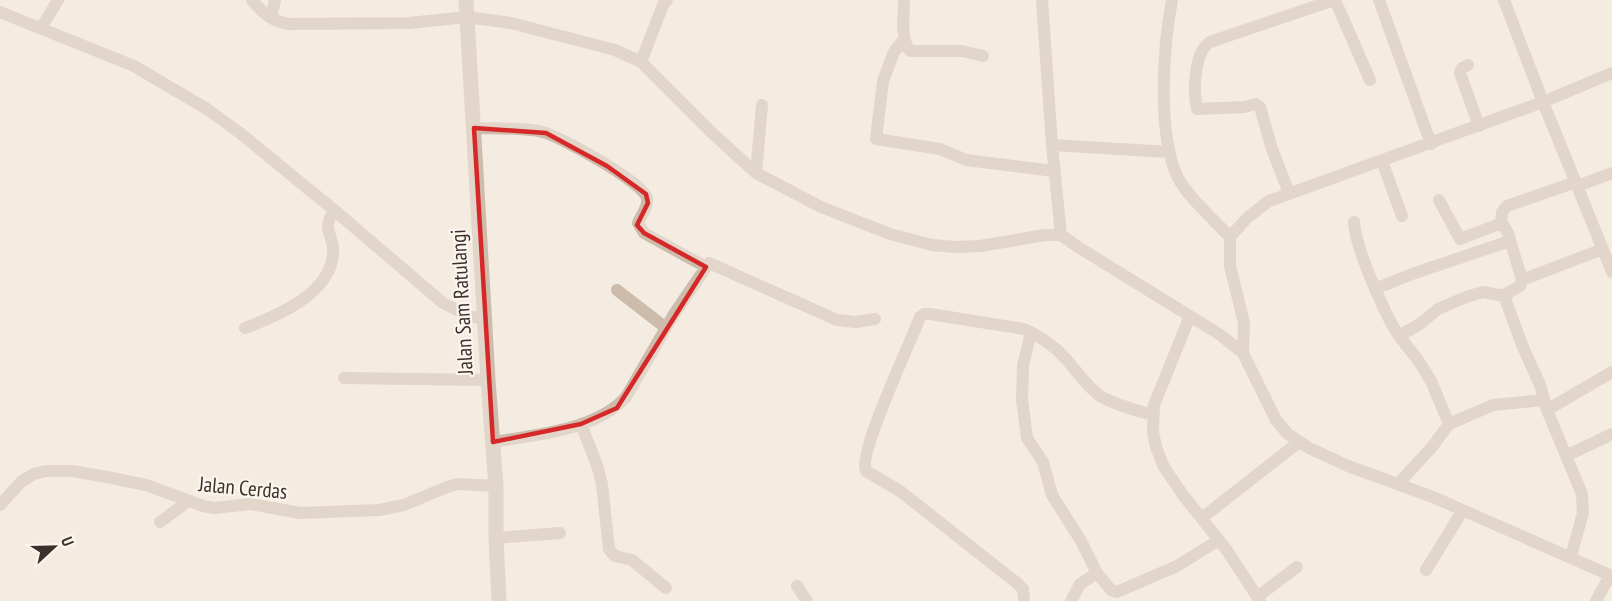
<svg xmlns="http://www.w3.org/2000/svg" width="1612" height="601" viewBox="0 0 1612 601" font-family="'PT Sans Narrow',sans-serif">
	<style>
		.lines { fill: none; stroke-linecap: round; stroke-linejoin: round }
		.minor { stroke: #cdbbac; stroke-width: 12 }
		.tertiary { stroke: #cdbbac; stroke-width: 15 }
		.marked { fill: none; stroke: #d62828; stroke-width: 4.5; stroke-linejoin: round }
		.labels { text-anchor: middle; stroke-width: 4.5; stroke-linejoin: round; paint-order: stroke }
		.street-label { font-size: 21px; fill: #3b302b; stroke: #fbf5ee }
	</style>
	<rect width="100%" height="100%" fill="#f4ebe1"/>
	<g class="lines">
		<path class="minor" d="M252 0C262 13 272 21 288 24L409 23 467 17 511 23 615 50 641 62 710 131 756 173 821 207 890 234 932 245 956 247 980 246 1045 235H1061
			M904 0C904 15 900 39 910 51H962L983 56
			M1042 0 1052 145 1061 235 1078 247 1219 334 1243 353 1276 420 1288 434 1309 448 1348 466 1433 497 1612 576
			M1172 0C1163 47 1157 135 1178 178 1188 197 1215 221 1230 237
			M1335 0 1370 80
			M1379 0 1431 144
			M1504 0 1543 102 1612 272
			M0 12 134 66 207 109 240 133 334 210 443 303 471 317 485 318
			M271 18 275 0
			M41 28 58 0
			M905 38 894 52 883 81 876 139 940 149 966 160 1054 171
			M641 62 663 5 667 0
			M1468 65 1462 68 1460 73 1479 126
			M474 128C497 129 521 127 543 132 561 137 643 182 647 198 649 206 641 215 638 223L644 233 706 267
			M1052 145 1169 152
			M1382 161 1402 216
			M756 173 762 105
			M1577 186 1612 173
			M1289 193 1272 149 1260 107 1256 104 1244 107 1197 109C1193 92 1194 52 1210 42L1334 0
			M1439 200 1460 239 1502 223 1508 233 1522 280 1520 286 1506 294 1505 298 1522 345 1540 385 1547 410 1582 494 1583 513 1571 556
			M1354 222C1355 247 1385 315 1399 336L1420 324 1438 309 1466 297 1483 292 1505 296
			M1501 223 1502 212 1507 206 1576 182
			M1522 280 1603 249
			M1377 288 1412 274 1510 241
			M617 290 666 328
			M1190 316 1154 405 1153 432 1156 447 1164 467 1183 495 1226 549 1260 601
			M245 328C277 316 330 294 333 254 335 233 320 233 334 210
			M1031 332 1023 366 1022 400 1027 438 1043 462 1052 495 1081 541 1097 573
			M1399 336 1418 360 1431 381 1449 424
			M1243 353 1244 323 1230 266V237L1247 218 1269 201 1543 102 1612 73
			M344 378 488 380
			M1547 410 1612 372
			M581 424 597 465 602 484 609 549 615 556 632 560 666 588
			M493 442C534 435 597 430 626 397L674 314 709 263 837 320 856 322 875 319
			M1566 456 1612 434
			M1398 484 1432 447 1449 424 1493 405 1544 400
			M0 505 22 481 34 474 46 471H72L107 477 146 485 203 506 214 508 251 504 300 513 379 510 404 505 447 487 458 484 496 486
			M1202 518 1299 442
			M160 522 187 502
			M496 538 560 533
			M1426 570 1463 510
			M797 586 807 601
			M1257 597 1297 567
			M1024 601 1023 589 1017 583 900 491 866 471C857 454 911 342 920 317L924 314H930L1024 329C1038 335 1054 346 1065 358 1077 371 1086 386 1100 396 1116 405 1135 410 1153 415
			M1071 601 1080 584 1097 573 1111 590 1117 592 1177 566 1219 540
			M1596 601 1610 575"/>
		<path class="tertiary" d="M466 0 488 380 496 486V538L499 601"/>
	</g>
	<path d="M0 0H1612V601H0ZM474 128 546 133 607 166 646 194 648 203 637 225 644 233 706 267 617 408 581 424 493 442Z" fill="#f4ebe1" fill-opacity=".55" fill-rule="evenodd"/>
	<path class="marked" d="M474 128 546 133 607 166 646 194 648 203 637 225 644 233 706 267 617 408 581 424 493 442Z"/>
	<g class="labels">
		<g class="street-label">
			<text transform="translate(462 302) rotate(-93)" y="7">Jalan Sam Ratulangi</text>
			<text transform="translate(243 488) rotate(5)" y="7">Jalan Cerdas</text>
		</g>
	</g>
	<g transform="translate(54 547) rotate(68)" stroke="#fbf5ee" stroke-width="4.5" paint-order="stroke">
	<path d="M0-4.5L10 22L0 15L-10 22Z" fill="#3b302b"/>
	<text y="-9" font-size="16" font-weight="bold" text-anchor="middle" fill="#3b302b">U</text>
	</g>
</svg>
